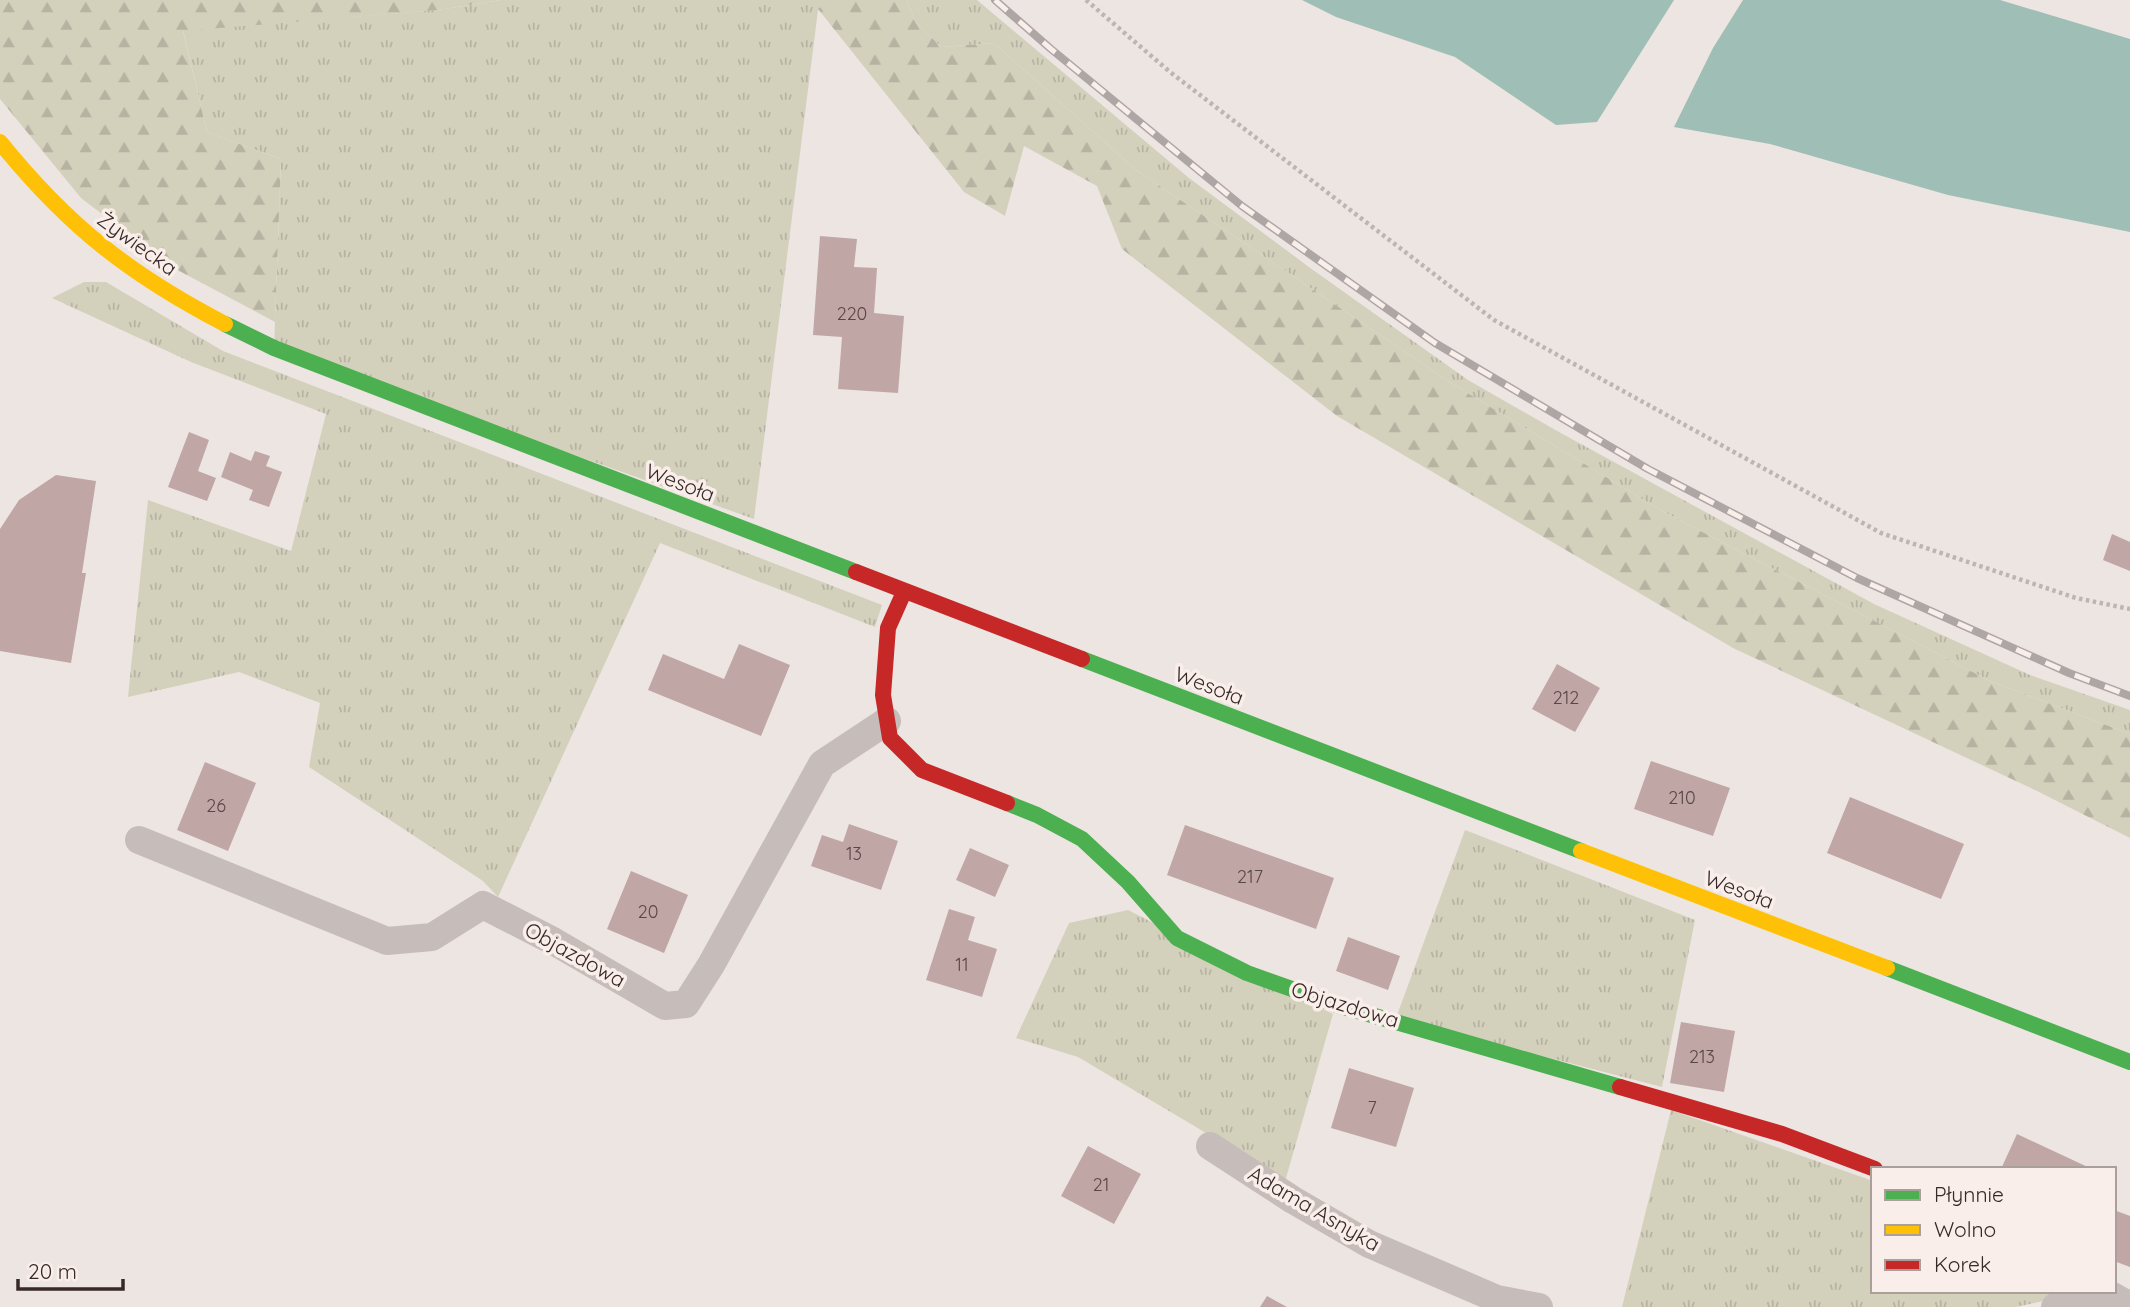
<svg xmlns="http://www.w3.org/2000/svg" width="2130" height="1307" viewBox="0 0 2130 1307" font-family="Quicksand,sans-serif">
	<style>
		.grass { fill: url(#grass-tufts) }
		.forest { fill: url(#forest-firs) }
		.water { fill: #9fbeb5 }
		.building { fill: #c0a6a5 }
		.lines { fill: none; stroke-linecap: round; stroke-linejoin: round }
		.path { stroke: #beb5b3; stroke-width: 4.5; stroke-dasharray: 3.5 3.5; stroke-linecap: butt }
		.street { stroke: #c6bdba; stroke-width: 28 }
		.fast { stroke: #4caf50; stroke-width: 16 }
		.slow { stroke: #ffc107; stroke-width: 16 }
		.jam { stroke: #c62828; stroke-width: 16 }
		.rail-casing { stroke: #aea6a5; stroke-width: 8 }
		.rail { stroke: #f9eee9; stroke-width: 5; stroke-dasharray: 16; stroke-linecap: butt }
		.labels { text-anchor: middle; stroke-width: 7; stroke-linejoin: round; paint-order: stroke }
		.number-label { font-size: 18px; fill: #594848 }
		.street-label { font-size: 21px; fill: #372929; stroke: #f9eee9 }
	</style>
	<defs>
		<pattern id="grass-tufts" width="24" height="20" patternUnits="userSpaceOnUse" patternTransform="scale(1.75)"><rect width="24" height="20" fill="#d3d1bc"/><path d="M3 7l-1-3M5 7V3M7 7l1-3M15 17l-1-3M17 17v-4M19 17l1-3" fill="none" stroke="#b6b3a2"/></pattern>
		<pattern id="forest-firs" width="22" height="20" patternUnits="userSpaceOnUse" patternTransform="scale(1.75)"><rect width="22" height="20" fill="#d3d1bc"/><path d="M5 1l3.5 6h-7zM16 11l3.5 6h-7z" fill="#b6b3a2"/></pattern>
	</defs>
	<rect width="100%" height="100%" fill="#ede5e2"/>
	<path class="grass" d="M501 0H830L818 10 754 519 274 348 281 159 207 132 183 30 438 10Z
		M907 0H977L1189 178 1313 270 1468 380 1559 432 1874 604 2030 675 2130 710V734L1990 681 1662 511 1451 383 1136 170 994 43 941 47 915 21Z
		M84 282H106L223 351 882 605 875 627 660 543 498 897 483 881 309 767 320 703 239 672 128 697 148 500 291 551 326 414 191 362 52 298Z
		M1465 830 1695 920 1662 1087 1396 1018Z
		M1128 910 1333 1014 1284 1185 1201 1130 1078 1057 1016 1038 1069 923Z
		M1671 1110 1873 1181V1291H2069L2065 1296 2016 1307H1622Z"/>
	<path class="forest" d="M0 0H501L438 10 183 31 207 132 281 159 275 322 170 266 81 198 0 99Z
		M830 0H907L915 21 941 47 994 43 1136 170 1451 383 1662 511 1990 681 2130 734V838L2037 791 1733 648 1337 416 1122 249 1097 186 1024 146 1005 216 964 192 818 9Z"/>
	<path class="water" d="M1302 0H1674L1597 122 1556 125 1455 57 1336 17Z
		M1743 0H2000L2130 39V232L1948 195 1770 144 1674 127 1713 48Z"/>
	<path class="building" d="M820 236 857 239 854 267 877 268 874 313 904 316 898 393 838 389 842 337 813 335Z
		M189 432 209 440 198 471 216 478 207 501 168 487Z
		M255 451 270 456 266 466 282 472 269 507 249 500 253 490 221 477 230 452 251 461Z
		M56 475 96 481 82 573H86L71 663 0 651V529L19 500Z
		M2112 534 2130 542V571L2103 560Z
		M739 644 790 665 761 736 648 690 663 654 724 679Z
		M1557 664 1600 688 1575 732 1532 709Z
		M1651 761 1730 788 1713 836 1634 809Z
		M205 762 256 783 228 851 177 830Z
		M1850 797 1964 844 1941 899 1827 853Z
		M849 824 898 841 881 890 811 866 822 835 843 842Z
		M1185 825 1334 878 1316 929 1167 875Z
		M970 848 1009 865 995 897 956 880Z
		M631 871 688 895 664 953 607 929Z
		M949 909 975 917 968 940 997 949 982 997 926 980Z
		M1348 937 1400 956 1388 990 1336 971Z
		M1681 1022 1735 1031 1724 1092 1670 1083Z
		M1349 1068 1414 1088 1396 1147 1331 1128Z
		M2017 1134 2092 1169H2001Z
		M1088 1146 1141 1174 1114 1224 1061 1196Z
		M2114 1210 2130 1216V1267L2114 1261Z
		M1267 1296 1287 1307H1260Z"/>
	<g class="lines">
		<path class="path" d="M1086 0 1170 72 1494 320 1881 533 2076 598 2130 609"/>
		<path class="street" d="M139 840 387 941 432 937 483 905 553 941 665 1006 686 1004 711 965 822 764 887 721
			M1210 1146 1293 1200 1369 1244 1497 1299 1539 1307
			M2055 1307 2111 1295 2130 1306"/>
		<path class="fast" d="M225 324 274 348 856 572
			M1082 659 1581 851
			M1007 803 1037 815 1082 839 1128 882 1177 938 1247 973 1337 1005 1620 1087
			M1887 968 2130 1062"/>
		<path class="slow" d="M0 142C68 226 129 274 225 324
			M1581 851 1887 968"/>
		<path class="jam" d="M856 572 1082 659
			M904 592 888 628 883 695 890 738 922 770 1007 803
			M1620 1087 1782 1134 1875 1169"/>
		<g class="rail-casing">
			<path id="rail" d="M995 0 1051 49 1242 206 1435 343 1648 469 1857 578 2069 673 2130 696"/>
		</g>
		<use href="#rail" class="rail"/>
	</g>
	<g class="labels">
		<g class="number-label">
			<text x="852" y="320">220</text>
			<text x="1566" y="704">212</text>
			<text x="1682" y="804">210</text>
			<text x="216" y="812">26</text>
			<text x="854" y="860">13</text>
			<text x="1250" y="883">217</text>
			<text x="648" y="918">20</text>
			<text x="962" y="971">11</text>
			<text x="1702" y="1063">213</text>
			<text x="1372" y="1114">7</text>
			<text x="1101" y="1191">21</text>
		</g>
		<g class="street-label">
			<text transform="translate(137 244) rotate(36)" y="7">Żywiecka</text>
			<text transform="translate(680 483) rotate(21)" y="7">Wesoła</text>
			<text transform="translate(1209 686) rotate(21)" y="7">Wesoła</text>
			<text transform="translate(1739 890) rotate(21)" y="7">Wesoła</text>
			<text transform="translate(575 955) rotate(29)" y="7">Objazdowa</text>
			<text transform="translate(1345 1005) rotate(17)" y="7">Objazdowa</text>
			<text transform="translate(1314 1209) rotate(30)" y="7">Adama Asnyka</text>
		</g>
	</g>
	<rect x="1871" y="1167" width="245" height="126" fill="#f9eee9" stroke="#ab9f9c" stroke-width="2"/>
	<rect x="1885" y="1190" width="35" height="10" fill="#4caf50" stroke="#ab9f9c" stroke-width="2"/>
	<text x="1934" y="1202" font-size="21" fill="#372929">Płynnie</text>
	<rect x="1885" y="1225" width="35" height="10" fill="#ffc107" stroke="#ab9f9c" stroke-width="2"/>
	<text x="1934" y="1237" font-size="21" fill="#372929">Wolno</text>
	<rect x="1885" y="1260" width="35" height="10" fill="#c62828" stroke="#ab9f9c" stroke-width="2"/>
	<text x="1934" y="1272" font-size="21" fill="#372929">Korek</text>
	<path d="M18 1279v10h105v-10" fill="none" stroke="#372929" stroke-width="3.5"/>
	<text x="28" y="1279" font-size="21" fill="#372929" stroke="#f9eee9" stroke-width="5" paint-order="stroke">20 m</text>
</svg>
